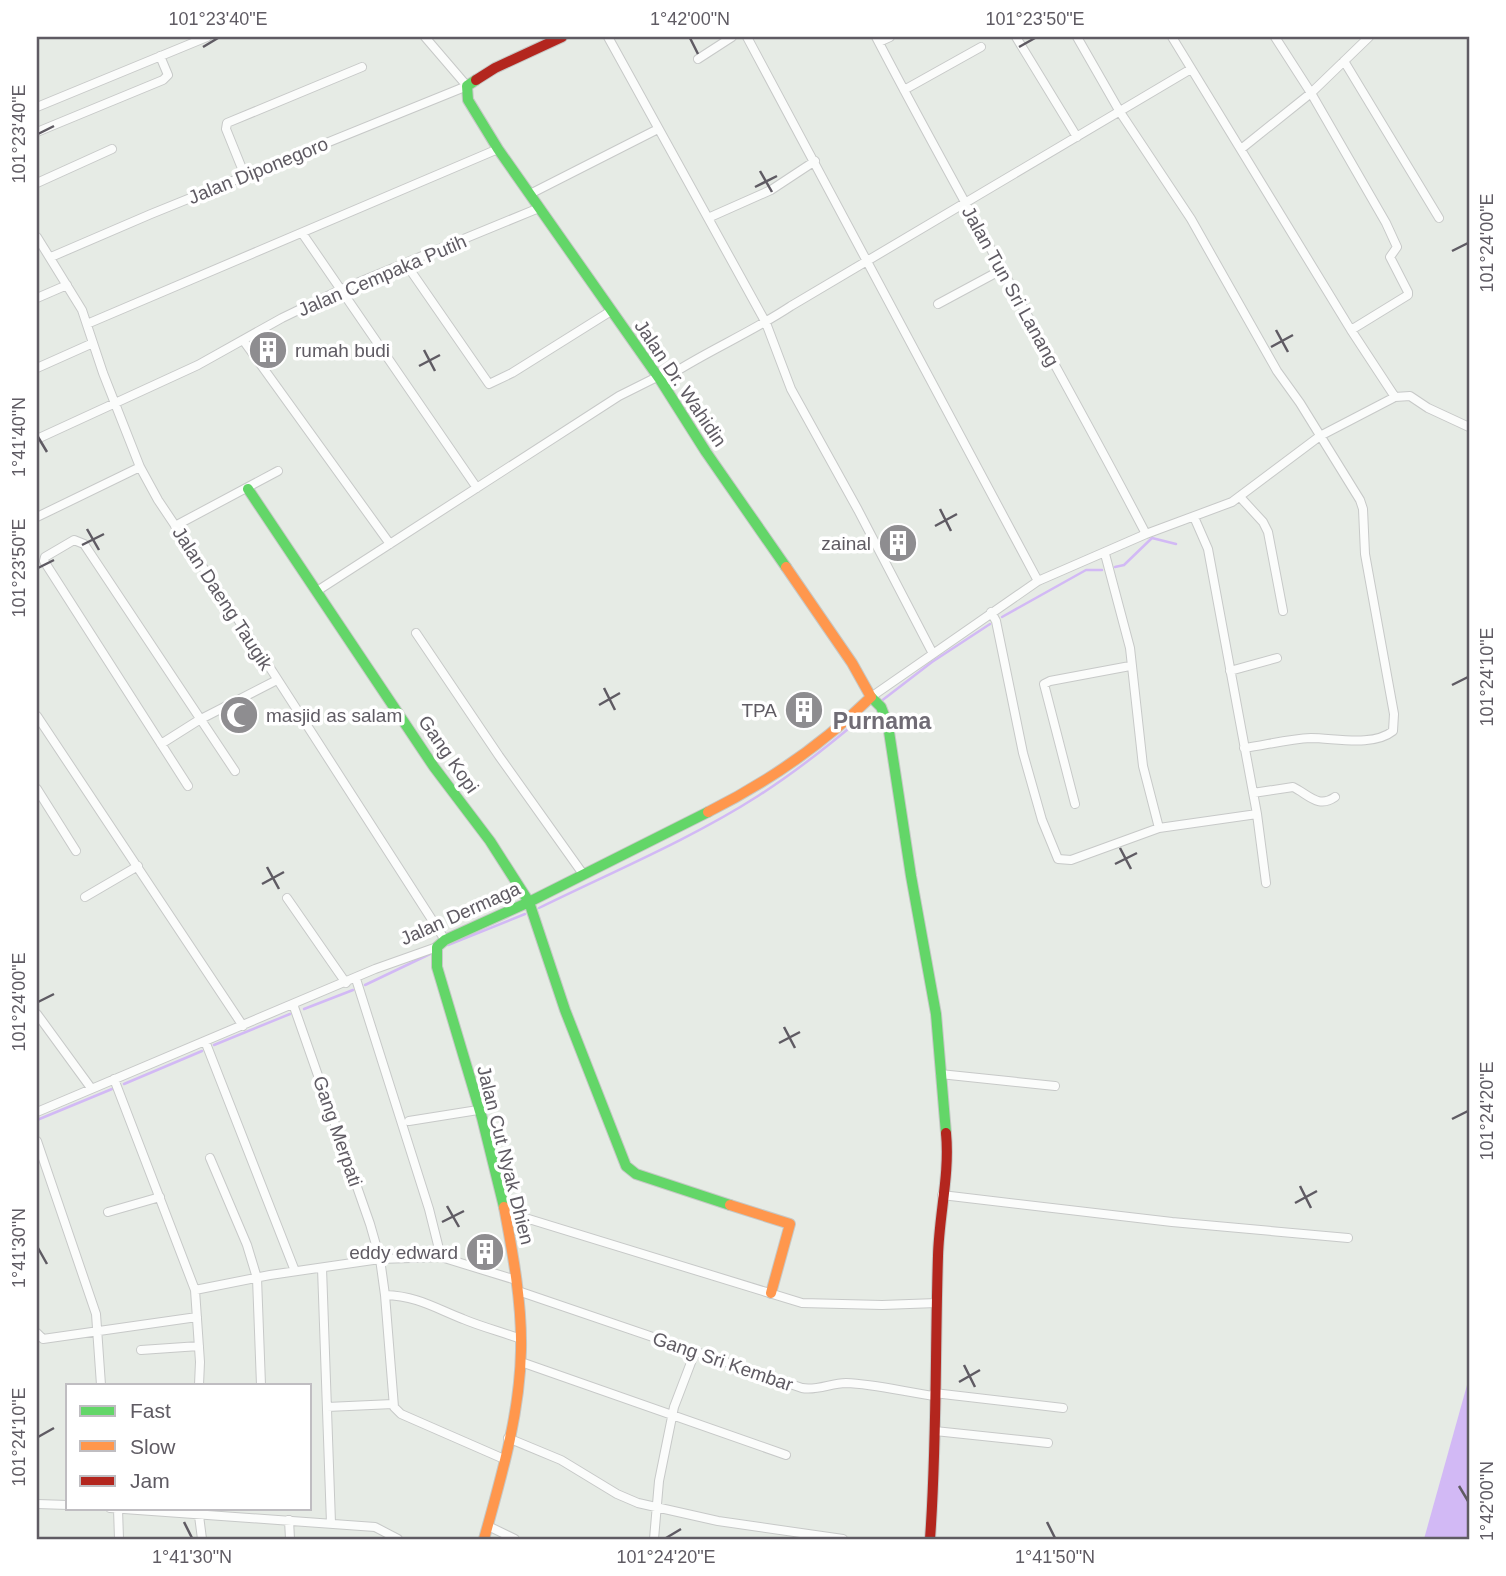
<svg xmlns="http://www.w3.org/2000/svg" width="1506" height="1576" viewBox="0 0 1506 1576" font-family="Arial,sans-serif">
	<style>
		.water { fill: #d2b9f5 }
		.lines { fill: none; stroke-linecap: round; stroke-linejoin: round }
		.stream { stroke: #d2b9f5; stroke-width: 2.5 }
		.street-casing { stroke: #c7c9c8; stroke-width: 10 }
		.fast-casing { stroke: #c6c8c6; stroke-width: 12 }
		.slow-casing { stroke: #c6c8c6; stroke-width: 12 }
		.jam-casing { stroke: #c6c8c6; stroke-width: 12 }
		.street { stroke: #fbfcfb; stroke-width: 8 }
		.fast { stroke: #63d668; stroke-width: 10 }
		.slow { stroke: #ff974d; stroke-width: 10 }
		.jam { stroke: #b3261e; stroke-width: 10 }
		.ticks { fill: none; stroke: #5f5b63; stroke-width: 2.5 }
		.labels { text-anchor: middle; stroke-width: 7; stroke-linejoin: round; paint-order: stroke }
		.street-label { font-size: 19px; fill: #5f5b63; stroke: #fff }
		.poi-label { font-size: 19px; fill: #5f5b63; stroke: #fff; text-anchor: end }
		.quarter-label { font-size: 23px; font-weight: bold; fill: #706c75; stroke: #fff }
		.neatline { fill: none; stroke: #5f5b63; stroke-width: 2.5 }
		.ticks-label { font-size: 18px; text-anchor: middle; fill: #5f5b63 }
	</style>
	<rect width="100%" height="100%" fill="#e6ebe5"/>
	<path class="water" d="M1469 1378V1539H1424Z"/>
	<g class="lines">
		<path class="stream" d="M1115 567 1124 565 1152 538 1176 544
			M1002 617 1086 570H1102
			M880 702 932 662 990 624
			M539 908C610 873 691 839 758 796 794 773 827 747 860 719
			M448 945 525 914
			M365 985 430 954
			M304 1009 353 990
			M214 1045 290 1014
			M124 1084 202 1051
			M37 1120 112 1089"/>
		<g class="street-casing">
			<path id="street" d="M608 37 766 323 791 389 858 510 932 652
				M747 37 1038 581
				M876 37C963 204 1059 367 1146 534
				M1016 37 1077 137
				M1077 37 1120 112 1191 219 1277 371 1300 403 1360 500 1363 509 1365 554 1394 714 1393 731C1373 747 1335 738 1311 738 1288 739 1266 745 1244 748
				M1172 37 1351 330 1395 397
				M1275 37 1311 93 1386 223 1397 247 1390 257 1408 292V295L1351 330
				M879 42 890 37
				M698 59 732 37
				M1344 61 1439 218
				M904 90 981 47
				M37 107 207 37
				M37 132 163 80 168 75 160 56
				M1241 149 1311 93 1369 37
				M245 176 226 129 227 123 362 67
				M37 183 112 149
				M530 194 658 129
				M708 218 771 190 815 161
				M302 233 477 488
				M37 237 82 310 103 373 140 467 158 500 265 660 445 940
				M51 257 151 214 467 86 425 37
				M406 264 489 384 512 373 611 311
				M37 298 67 285
				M938 304 1003 269
				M87 324 498 149
				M243 340 390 544
				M37 368 93 343
				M661 381C702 353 749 334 791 306L1191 69
				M37 439 198 365 282 318 342 289 539 208
				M1240 497 1263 522 1268 532 1283 611
				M37 517 140 467
				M1194 517 1208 549 1257 814 1266 883
				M175 526 278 471
				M1105 554 1130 648 1143 766 1159 828
				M317 591 619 396 657 377
				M991 612 996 621 1023 753 1042 820 1058 859 1071 860 1159 828 1257 814
				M416 633 499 756 583 874
				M1230 671 1277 658
				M871 697 1038 581 1146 534 1232 502 1320 436 1395 397 1410 396 1428 408 1469 427
				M37 716 243 1026
				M161 744 199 720 277 680
				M188 786 44 561 45 557 74 540 84 544 235 771
				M37 789 76 851
				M1253 793 1293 787C1308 794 1318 809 1335 797
				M1075 804 1044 684 1050 681 1130 666
				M85 897 138 866
				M287 898 346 983
				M356 979 429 1209 441 1257
				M293 1004 370 1224 380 1259 385 1295 394 1407 401 1414 504 1459
				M37 1014 91 1088
				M205 1041 295 1271
				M940 1074 1055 1086
				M114 1079 195 1290 200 1362 199 1385
				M37 1112 375 969 437 947
				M409 1121 478 1110
				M37 1141 96 1314 101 1385
				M210 1158 247 1245 257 1278 261 1385
				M942 1195 1172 1222 1348 1238
				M108 1212 160 1197
				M506 1212 802 1303 882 1305 937 1303
				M322 1268 331 1523
				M195 1290 270 1275 380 1259 441 1257 516 1280
				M518 1291 802 1388C817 1391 831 1383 846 1383 875 1384 905 1392 934 1396
				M385 1295C417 1296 435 1308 463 1319 482 1327 502 1332 521 1339
				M37 1333 43 1339 197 1317
				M141 1350 199 1346
				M521 1362 786 1455
				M934 1393 1063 1408
				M327 1407 393 1404
				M935 1431 1048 1443
				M508 1438 561 1460 617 1494 638 1503 718 1521 843 1539
				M37 1504 68 1505
				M110 1508 375 1527 398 1539
				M198 1508 202 1539
				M118 1509 119 1539
				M289 1520 290 1539
				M488 1526 515 1539
				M654 1539 659 1481 674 1407 695 1352"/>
		</g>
		<g class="fast-casing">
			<path id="fast" d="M476 80 467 86 468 100 498 149 661 381 706 452 786 567
				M248 489 434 767 490 841 529 902 565 1010 626 1166 636 1174 730 1205
				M871 697 881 707 888 725 911 876 936 1014 946 1133
				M504 1207 482 1118 437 967V947L445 940 529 902 708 812"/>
		</g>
		<g class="slow-casing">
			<path id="slow" d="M708 812C768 782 823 744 871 697L852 663 786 567
				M730 1205 790 1224 771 1293
				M484 1539C501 1478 520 1414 521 1350 522 1303 513 1254 504 1207"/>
		</g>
		<g class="jam-casing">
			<path id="jam" d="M476 80 495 68 562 37
				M930 1539C937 1445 935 1350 938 1256 939 1215 950 1174 946 1133"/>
		</g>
		<use href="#street" class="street"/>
		<use href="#fast" class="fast"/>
		<use href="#slow" class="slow"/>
		<use href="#jam" class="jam"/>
	</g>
	<path class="ticks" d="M690 38 698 54M203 47 218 38M1019 47 1035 38M38 134 54 126M760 171 772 192M755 187 777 176M1452 251 1468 243M1276 330 1288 352M1271 347 1293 335M424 350 435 371M419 366 440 355M38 437 47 452M940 509 951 531M935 526 957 514M87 529 99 550M82 545 104 534M38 568 54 560M1452 685 1468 677M604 688 615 710M599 705 620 693M1120 848 1131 869M1115 864 1137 853M267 867 279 889M262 884 284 872M38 1002 54 994M784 1027 795 1048M779 1043 800 1032M1452 1119 1468 1111M1300 1186 1311 1208M1295 1203 1317 1191M447 1206 459 1227M442 1222 464 1211M38 1248 47 1264M964 1365 975 1387M959 1382 980 1370M38 1437 54 1428M1459 1486 1468 1501M184 1522 192 1538M1047 1522 1055 1538M666 1538 681 1529"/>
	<defs>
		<g id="building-disc" transform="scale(2.0125)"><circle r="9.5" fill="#8e8d90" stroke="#fff"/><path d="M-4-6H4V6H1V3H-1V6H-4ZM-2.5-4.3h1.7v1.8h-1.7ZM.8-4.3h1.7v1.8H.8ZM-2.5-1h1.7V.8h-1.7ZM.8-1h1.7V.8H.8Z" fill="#fff"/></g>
		<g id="mosque-disc" transform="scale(2.0125)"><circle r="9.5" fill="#8e8d90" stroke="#fff"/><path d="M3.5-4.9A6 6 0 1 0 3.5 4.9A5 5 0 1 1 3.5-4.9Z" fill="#fff"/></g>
	</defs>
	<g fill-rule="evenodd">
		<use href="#building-disc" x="268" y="350"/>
		<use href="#building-disc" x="898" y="543"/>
		<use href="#building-disc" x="804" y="710"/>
		<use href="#mosque-disc" x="239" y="715"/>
		<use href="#building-disc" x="485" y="1252"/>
	</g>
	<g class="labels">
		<g class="street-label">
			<text transform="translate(258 170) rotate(-22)" y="7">Jalan Diponegoro</text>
			<text transform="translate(382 275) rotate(-23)" y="7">Jalan Cempaka Putih</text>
			<text transform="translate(1011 286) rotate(61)" y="7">Jalan Tun Sri Lanang</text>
			<text transform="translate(681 383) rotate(56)" y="7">Jalan Dr. Wahidin</text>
			<text transform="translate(223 598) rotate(57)" y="7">Jalan Daeng Taugik</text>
			<text transform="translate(449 754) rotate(55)" y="7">Gang Kopi</text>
			<text transform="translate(460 913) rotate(-24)" y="7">Jalan Dermaga</text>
			<text transform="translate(338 1131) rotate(71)" y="7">Gang Merpati</text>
			<text transform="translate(506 1155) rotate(76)" y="7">Jalan Cut Nyak Dhien</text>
			<text transform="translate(723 1361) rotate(19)" y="7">Gang Sri Kembar</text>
		</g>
		<g class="poi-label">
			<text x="295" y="357" text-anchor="start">rumah budi</text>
			<text x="871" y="550">zainal</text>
			<text x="777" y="717">TPA</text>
			<text x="266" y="722" text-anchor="start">masjid as salam</text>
			<text x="458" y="1259">eddy edward</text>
		</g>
		<g class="quarter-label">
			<text x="882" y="729">Purnama</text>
		</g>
	</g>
	<rect width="1506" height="1576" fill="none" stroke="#ffffff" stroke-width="77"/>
	<rect x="66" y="1384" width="245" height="126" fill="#ffffff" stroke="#bfbdc1" stroke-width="2"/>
	<rect x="80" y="1406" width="35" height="10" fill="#63d668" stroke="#bfbdc1" stroke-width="2"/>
	<text x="130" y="1418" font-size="21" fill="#5f5b63">Fast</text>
	<rect x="80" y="1441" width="35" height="10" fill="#ff974d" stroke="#bfbdc1" stroke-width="2"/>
	<text x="130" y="1454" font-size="21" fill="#5f5b63">Slow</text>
	<rect x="80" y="1476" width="35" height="10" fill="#b3261e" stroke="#bfbdc1" stroke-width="2"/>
	<text x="130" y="1488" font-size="21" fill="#5f5b63">Jam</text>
	<rect x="38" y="38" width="1430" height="1500" class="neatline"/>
	<g class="ticks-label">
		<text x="218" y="25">101°23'40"E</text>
		<text x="690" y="25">1°42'00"N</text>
		<text x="1035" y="25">101°23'50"E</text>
		<text transform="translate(19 134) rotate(-90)" y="6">101°23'40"E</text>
		<text transform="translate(1487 243) rotate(-90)" y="6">101°24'00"E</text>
		<text transform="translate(19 437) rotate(-90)" y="6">1°41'40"N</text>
		<text transform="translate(19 568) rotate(-90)" y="6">101°23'50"E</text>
		<text transform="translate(1487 677) rotate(-90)" y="6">101°24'10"E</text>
		<text transform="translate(19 1002) rotate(-90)" y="6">101°24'00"E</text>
		<text transform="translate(1487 1111) rotate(-90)" y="6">101°24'20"E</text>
		<text transform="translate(19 1248) rotate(-90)" y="6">1°41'30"N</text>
		<text transform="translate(19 1437) rotate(-90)" y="6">101°24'10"E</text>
		<text transform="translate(1487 1501) rotate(-90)" y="6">1°42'00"N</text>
		<text x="192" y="1563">1°41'30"N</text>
		<text x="666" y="1563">101°24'20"E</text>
		<text x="1055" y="1563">1°41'50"N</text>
	</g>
</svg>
